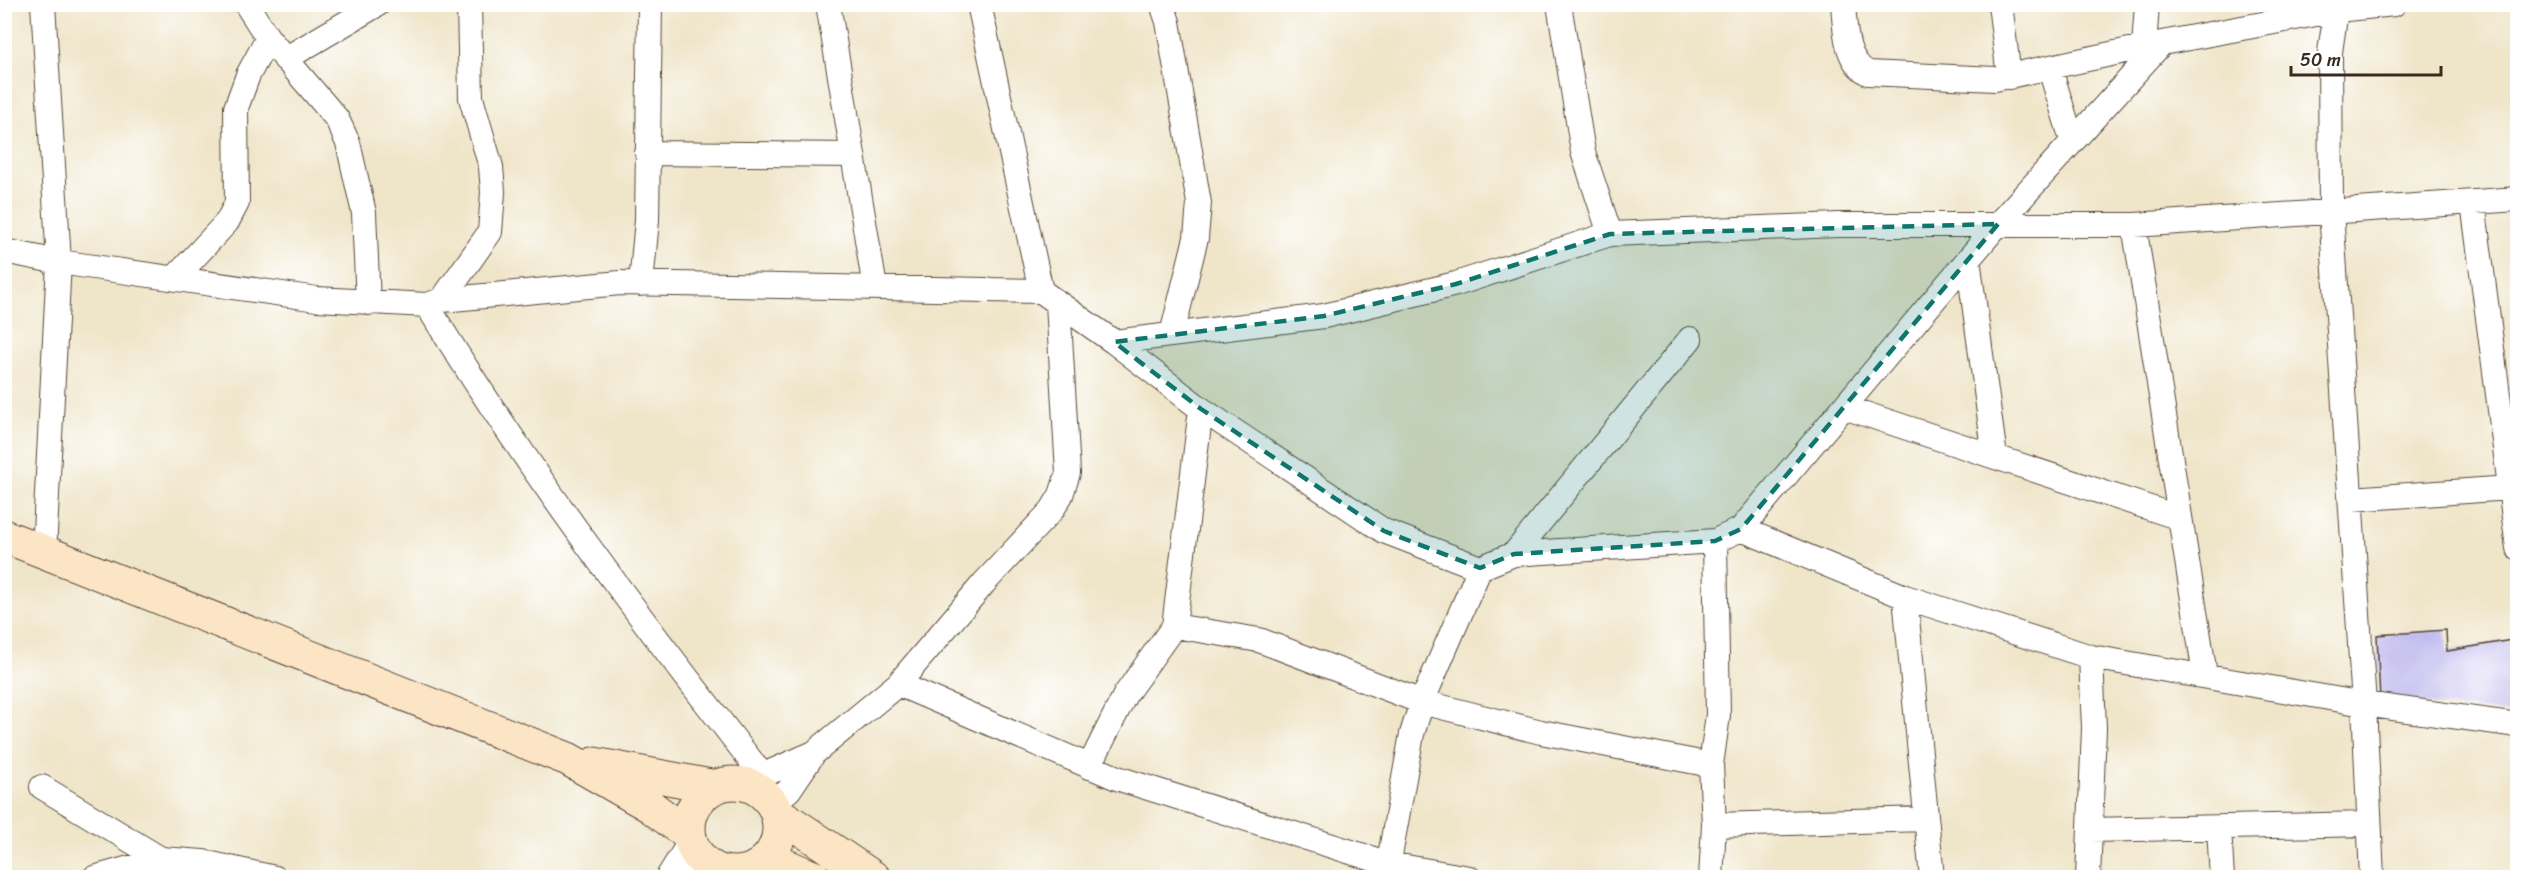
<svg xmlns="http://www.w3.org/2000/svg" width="2522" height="882" viewBox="0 0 2522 882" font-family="Sriracha,sans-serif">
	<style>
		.building { fill: #bcb5ec }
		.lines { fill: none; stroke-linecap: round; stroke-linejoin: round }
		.minor-casing { stroke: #564638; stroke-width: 26 }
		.tertiary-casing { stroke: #564638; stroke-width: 32 }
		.secondary-casing { stroke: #564638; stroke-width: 35 }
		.minor { stroke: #fff; stroke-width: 24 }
		.tertiary { stroke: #fff; stroke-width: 30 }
		.secondary { stroke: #fce5c4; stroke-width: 33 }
		.marked { fill: #0f766e; fill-opacity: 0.2; stroke: #0f766e; stroke-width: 4.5; stroke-dasharray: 12 8; stroke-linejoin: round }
	</style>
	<rect width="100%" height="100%" fill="#fff"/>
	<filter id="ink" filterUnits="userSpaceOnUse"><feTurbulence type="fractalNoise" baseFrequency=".0167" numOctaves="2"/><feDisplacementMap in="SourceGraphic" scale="12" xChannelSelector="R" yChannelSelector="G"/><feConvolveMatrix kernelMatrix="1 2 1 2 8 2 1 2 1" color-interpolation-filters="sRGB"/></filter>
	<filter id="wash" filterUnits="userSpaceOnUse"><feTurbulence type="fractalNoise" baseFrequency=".008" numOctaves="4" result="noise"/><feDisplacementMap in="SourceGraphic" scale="24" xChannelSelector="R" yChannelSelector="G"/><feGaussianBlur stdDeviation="1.35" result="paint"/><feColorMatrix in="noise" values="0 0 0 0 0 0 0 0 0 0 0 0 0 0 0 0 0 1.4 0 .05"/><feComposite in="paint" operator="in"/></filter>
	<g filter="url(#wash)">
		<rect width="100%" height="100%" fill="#efe5c9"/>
		<g id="blocks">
			<path class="building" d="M2446 630 2447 651 2518 639V714L2380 700 2377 635Z"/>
		</g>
	</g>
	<g filter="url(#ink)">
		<use href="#blocks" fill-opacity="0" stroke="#564638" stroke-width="1.5"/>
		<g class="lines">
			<g class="minor-casing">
				<path id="minor" d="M43 4 59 262 44 552
					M246 4 268 38 337 119 348 143 364 213 368 303
					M828 4 875 288
					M1162 4 1168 22 1199 203 1196 238 1172 334
					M1559 4 1583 152 1610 234 1838 225H2134L2205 675
					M1843 4C1845 28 1845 61 1868 73L1995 79 2162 43
					M2000 4 2009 77
					M2337 4 2330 52 2331 211 2364 704 2372 878
					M2144 47 2147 4
					M285 59 378 4
					M2050 69 2072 140
					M647 153 853 155
					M2473 203 2518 548
					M2134 225 2518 199
					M4 251 59 262 317 299 427 305C527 470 644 624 763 776
					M1968 259 1995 457
					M175 278 227 222 237 203 236 108 248 75 268 38
					M641 284 647 220 650 4
					M1041 291 1114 342 1201 409 1384 531 1480 568 1514 554 1715 541 1741 529 1998 224 2162 43 2337 10 2394 4
					M442 300 490 232 493 192 491 167 471 98 469 4
					M427 305 442 300 620 283 1041 291 979 4
					M1114 342 1324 316 1456 284 1610 234
					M1844 407 2180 518
					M2351 499 2510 488
					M1741 529 1905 597 2091 657 2364 704 2518 725
					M1514 554 1690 339
					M1905 597 1932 878
					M1174 626 1259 640 1422 702 1541 732 1711 765
					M898 684 1117 778 1389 864 1469 878
					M1089 767 1125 695 1174 626 1201 409
					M743 784 814 753 898 684 984 583 1052 510 1061 495 1068 473 1058 303
					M42 787 161 859
					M772 804 789 790 814 753
					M1714 825 1925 819
					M2219 828 2222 878
					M2090 830 2368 824
					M94 878 161 859 203 862 275 878
					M1386 878 1412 734 1422 702 1480 568
					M1711 878 1714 825 1711 765 1718 715 1715 541
					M2088 878 2094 728 2091 657"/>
			</g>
			<g class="tertiary-casing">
				<path id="tertiary" d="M671 878 691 846
					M721 878 728 873"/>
			</g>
			<g class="secondary-casing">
				<path id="secondary" d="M4 536 568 759 650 806 689 835
					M594 764 716 787
					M689 828a45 45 0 1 1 90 0a45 45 0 1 1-90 0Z
					M776 812 874 878
					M768 858 815 878"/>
			</g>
			<use href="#minor" class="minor"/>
			<use href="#tertiary" class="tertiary"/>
			<use href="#secondary" class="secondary"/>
		</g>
	</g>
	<path class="marked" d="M1998 224 1741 529 1715 541 1514 554 1480 568 1384 531 1201 409 1114 342 1324 316 1456 284 1610 234Z"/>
	<rect width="2522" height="882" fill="none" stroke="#fff" stroke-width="24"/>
	<path d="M2291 66v9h150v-9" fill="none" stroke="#3b2a1e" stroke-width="3"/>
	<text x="2300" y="66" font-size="18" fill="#3b2a1e" stroke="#ffffff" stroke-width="4.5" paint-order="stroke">50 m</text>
</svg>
